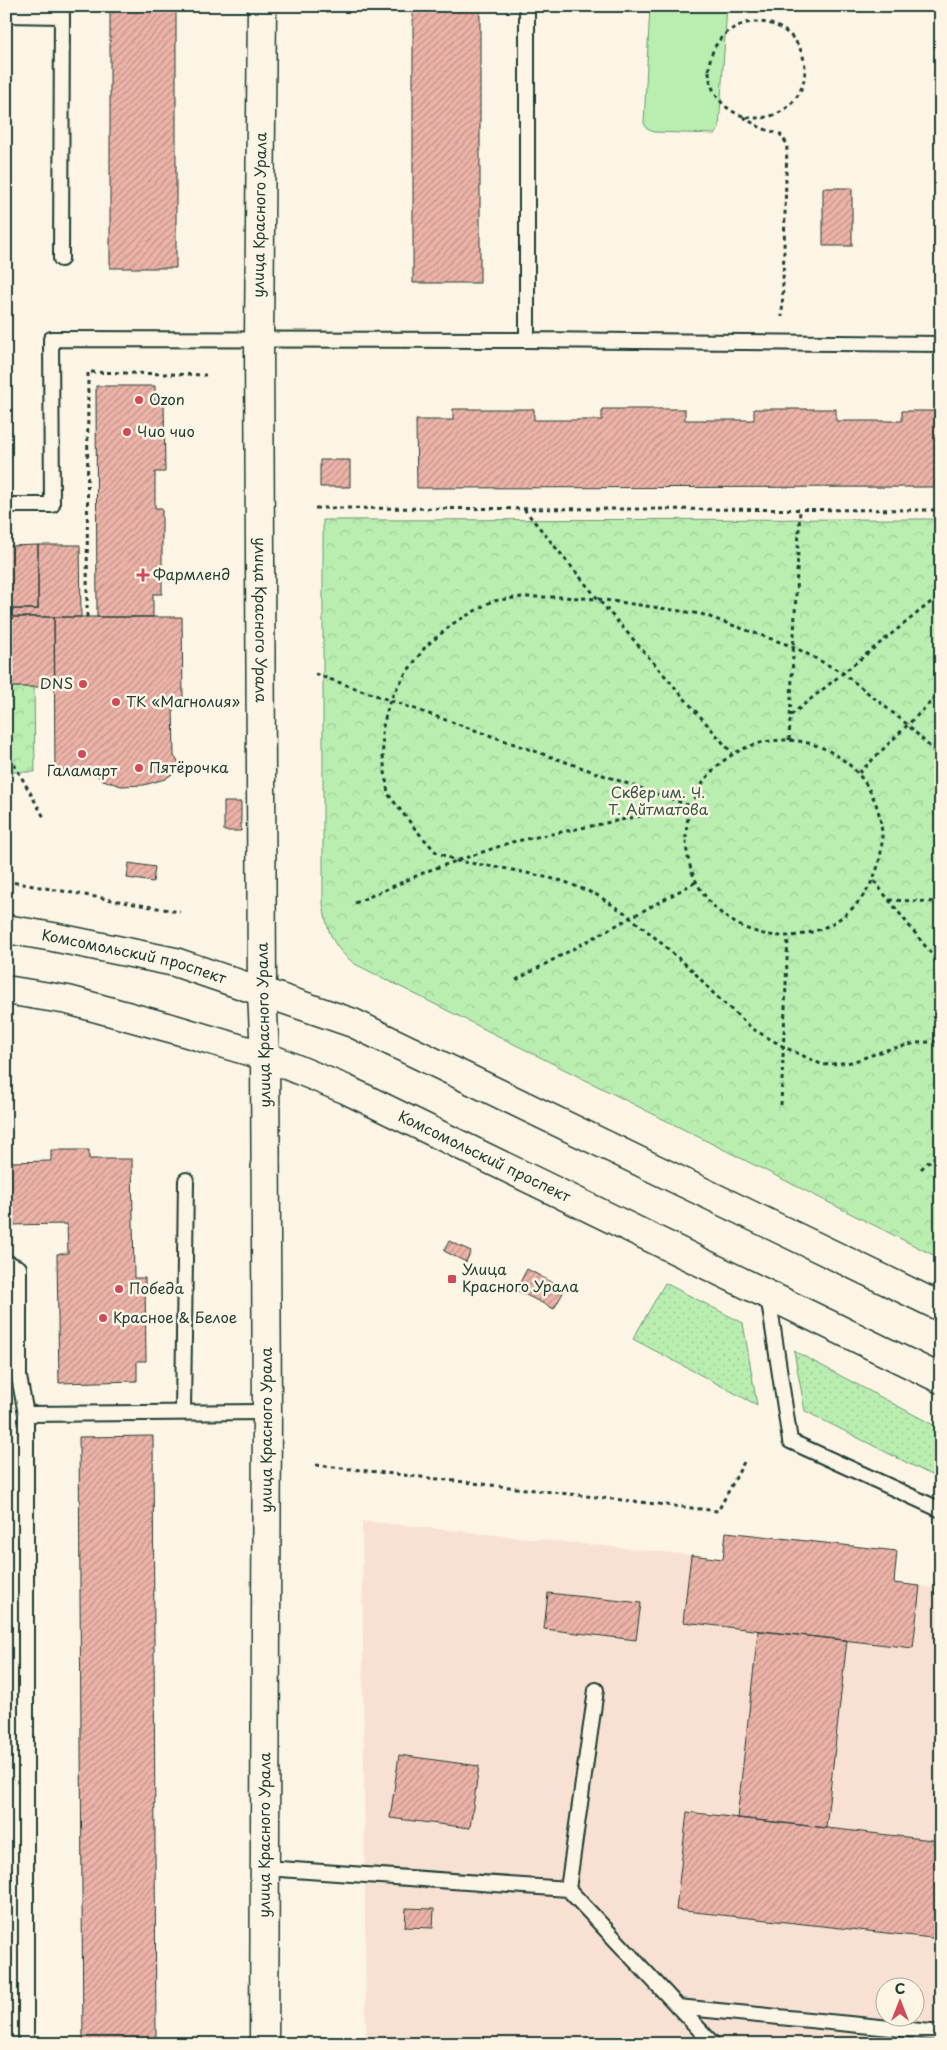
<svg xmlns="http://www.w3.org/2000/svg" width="947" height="2050" viewBox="0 0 947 2050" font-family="'Playpen Sans',sans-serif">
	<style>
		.built { fill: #f8e1d3; fill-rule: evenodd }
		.grass { fill: url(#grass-dots); stroke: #6c9672 }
		.park { fill: url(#park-crowns); stroke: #6c9672 }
		.pitch { fill: #b9eeb0; stroke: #6c9672 }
		.building { fill: url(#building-hatch); stroke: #1f3d34 }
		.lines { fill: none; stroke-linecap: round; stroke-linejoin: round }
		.lane-casing { stroke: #1f3d34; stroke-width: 18 }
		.street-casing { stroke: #1f3d34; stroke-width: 31 }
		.secondary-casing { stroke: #1f3d34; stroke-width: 31 }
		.path { stroke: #1f3d34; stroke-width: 3; stroke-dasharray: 4 4; stroke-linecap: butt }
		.lane { stroke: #fcf5e5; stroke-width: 14 }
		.street { stroke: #fcf5e5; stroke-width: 28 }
		.secondary { stroke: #fcf5e5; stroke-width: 28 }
		.poi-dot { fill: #d1495b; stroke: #fcf5e5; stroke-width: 2 }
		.labels { text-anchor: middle; stroke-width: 5; stroke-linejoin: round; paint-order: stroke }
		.street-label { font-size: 15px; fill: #1f3d34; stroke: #fcf5e5 }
		.poi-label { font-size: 15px; fill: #1f3d34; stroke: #fcf5e5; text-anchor: start }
		.park-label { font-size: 15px; fill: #365847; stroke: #fcf5e5 }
	</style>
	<defs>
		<pattern id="grass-dots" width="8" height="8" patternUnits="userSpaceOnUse" patternTransform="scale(1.25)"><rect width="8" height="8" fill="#b9eeb0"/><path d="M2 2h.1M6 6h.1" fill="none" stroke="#9fcd98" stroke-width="1.8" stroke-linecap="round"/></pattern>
		<pattern id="park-crowns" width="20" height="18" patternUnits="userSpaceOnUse" patternTransform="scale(1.25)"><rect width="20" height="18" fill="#b9eeb0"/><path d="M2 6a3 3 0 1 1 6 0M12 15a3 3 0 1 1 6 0" fill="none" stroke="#9fcd98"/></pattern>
		<pattern id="building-hatch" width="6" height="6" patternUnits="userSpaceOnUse" patternTransform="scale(1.25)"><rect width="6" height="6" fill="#edb3a8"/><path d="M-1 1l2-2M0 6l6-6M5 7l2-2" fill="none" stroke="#bf938a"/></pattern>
	</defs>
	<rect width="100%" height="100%" fill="#fcf5e5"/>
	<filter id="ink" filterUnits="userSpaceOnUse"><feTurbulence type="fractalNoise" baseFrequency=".02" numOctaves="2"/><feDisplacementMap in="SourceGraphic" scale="10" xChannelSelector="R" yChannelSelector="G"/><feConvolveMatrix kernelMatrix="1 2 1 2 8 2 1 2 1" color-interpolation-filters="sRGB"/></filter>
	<g filter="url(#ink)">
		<path class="built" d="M362 1521 691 1555 941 1589V2044H366ZM884 1988H914V2018H884Z"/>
		<path class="grass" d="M665 1283 743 1323 757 1405 633 1339Z
			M794 1351 941 1429V1480L805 1411Z"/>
		<path class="park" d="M941 519V1259L355 964C332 947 327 930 323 903V520Z
			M6 687H34L35 772H6Z"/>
		<path class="pitch" d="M650 6H727L719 128 715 134 654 132 647 129 644 123Z"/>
		<path class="building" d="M110 6H176V268H110Z
			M413 6H480V283H413Z
			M823 188H852V246H823Z
			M96 386H155V401H164L165 472H155V508H162V594H153V617H97Z
			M453 409H534V420H602V409H685V420H754V409H836V421H902V411H941V487L417 488 416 420H453Z
			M320 460H350V487H320Z
			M6 534H8L9 546 38 545V609H6Z
			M38 545H80L81 617H6V609H38Z
			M6 617H54L55 687H6Z
			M54 617H182L183 699 173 706 174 756 182 767 165 779 144 785 121 786 103 780 89 770H55Z
			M224 802H241V831H224Z
			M129 863 155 867 153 882 127 878Z
			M51 1150H89V1159H132L134 1278H145L146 1361H137V1381L59 1383 57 1254 68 1253 67 1224 9 1225V1162L51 1161Z
			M449 1241 471 1251 466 1262 444 1251Z
			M527 1269 565 1289 554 1309 516 1290Z
			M153 1436 156 2044H83L79 1437Z
			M726 1532 897 1551 894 1583 920 1586 913 1648 683 1622 691 1555 723 1559Z
			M548 1593 641 1603 636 1640 544 1629Z
			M758 1631 847 1640 826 1828 737 1818Z
			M399 1755 479 1766 470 1828 390 1818Z
			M687 1812 941 1841V1939L676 1910Z
			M406 1908 434 1909 433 1928 405 1927Z"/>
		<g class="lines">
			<g class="lane-casing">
				<path id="lane" d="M6 15 62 16
					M61 259 62 6
					M527 340V6
					M6 505H52L51 339 527 340 941 344
					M6 1262 19 1268V1377L26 1414V2044
					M768 1295 790 1441 941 1510
					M183 1412 186 1180
					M26 1414 267 1412
					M265 1868 568 1889 713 2044
					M568 1889 596 1690
					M678 2007 941 2033"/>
			</g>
			<g class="street-casing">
				<g id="street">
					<path id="s1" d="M264 2044 267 1412 265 1056"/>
				</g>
			</g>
			<g class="secondary-casing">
				<g id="secondary">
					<path id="s2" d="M262 6 259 339 262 992 265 1056"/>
					<path id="s3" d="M6 929 53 937 175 962 353 1023 941 1307"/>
					<path id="s4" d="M6 990 68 1000 174 1029 265 1056 345 1089 941 1379"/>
				</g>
			</g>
			<path class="path" d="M709 70a48 48 0 1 1 96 0a48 48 0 1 1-96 0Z
				M743 117 761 128 780 134 787 144 782 317
				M315 508 941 510
				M524 509 598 599 732 753
				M87 617 88 372 206 375
				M315 674 691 806
				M791 715 941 594
				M686 838a98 98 0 1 1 196 0a98 98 0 1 1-196 0Z
				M789 740 800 509
				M6 750 45 819
				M941 758 908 725 843 673 794 647 701 614 598 599 563 597H522L492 601 454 623 426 646 404 676 390 700 382 730 383 757 388 794 416 830 436 852 457 861 508 869 563 881 597 895 625 913 652 935 692 970 716 996 753 1029 784 1047 823 1065 852 1062 886 1050 917 1043 941 1041
				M859 773 941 692
				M6 881 180 912
				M874 881 941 966
				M889 900 941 902
				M355 903 430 870 512 842 690 806
				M516 980 696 882
				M781 1105 788 936
				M921 1169 941 1151
				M316 1465 718 1511 744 1462"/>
			<use href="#lane" class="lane"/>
			<use href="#street" class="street"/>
			<use href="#secondary" class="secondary"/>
		</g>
	</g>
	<g class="poi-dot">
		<circle cx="139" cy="400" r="5"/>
		<circle cx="127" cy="432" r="5"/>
		<path d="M140.5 567.5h5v5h5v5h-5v5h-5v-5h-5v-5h5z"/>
		<circle cx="83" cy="684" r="5"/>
		<circle cx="116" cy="702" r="5"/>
		<circle cx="82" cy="754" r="5"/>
		<circle cx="139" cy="768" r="5"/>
		<rect x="447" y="1274" width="10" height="10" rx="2.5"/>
		<circle cx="119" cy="1289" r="5"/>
		<circle cx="103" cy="1318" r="5"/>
	</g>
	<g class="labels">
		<g class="street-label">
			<text transform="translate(260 215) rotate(-89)" y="5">улица Красного Урала</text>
			<text dy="5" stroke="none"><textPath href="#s2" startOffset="614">улица Красного Урала</textPath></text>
			<text dy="5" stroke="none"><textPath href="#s3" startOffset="131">Комсомольский проспект</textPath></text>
			<text transform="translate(264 1025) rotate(-91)" y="5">улица Красного Урала</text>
			<text dy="5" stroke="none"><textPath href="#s4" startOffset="509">Комсомольский проспект</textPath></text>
			<text dy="5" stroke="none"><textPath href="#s1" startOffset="614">улица Красного Урала</textPath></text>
			<text dy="5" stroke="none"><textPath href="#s1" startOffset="209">улица Красного Урала</textPath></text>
		</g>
		<g class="poi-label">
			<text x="149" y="405">Ozon</text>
			<text x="137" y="437">Чио чио</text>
			<text x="153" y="580">Фармленд</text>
			<text x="73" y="689" text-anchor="end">DNS</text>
			<text x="126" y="707">ТК «Магнолия»</text>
			<text x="149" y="773">Пятёрочка</text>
			<text x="82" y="776" text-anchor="middle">Галамарт</text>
			<text x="462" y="1275">Улица<tspan x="462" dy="17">Красного Урала</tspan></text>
			<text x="129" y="1294">Победа</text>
			<text x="113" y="1323">Красное &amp; Белое</text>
		</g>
		<g class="park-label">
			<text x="658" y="798">Сквер им. Ч.<tspan x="658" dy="17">Т. Айтматова</tspan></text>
		</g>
	</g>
	<rect width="947" height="2050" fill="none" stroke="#fcf5e5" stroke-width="25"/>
	<rect x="12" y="12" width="922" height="2025" fill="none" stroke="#1f3d34" stroke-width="2" filter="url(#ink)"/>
	<g transform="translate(900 2002)"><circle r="24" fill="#fcf5e5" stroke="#a4ab9e"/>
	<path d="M0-4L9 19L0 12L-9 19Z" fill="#d1495b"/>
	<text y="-8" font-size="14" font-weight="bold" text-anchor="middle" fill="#1f3d34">С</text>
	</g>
</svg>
